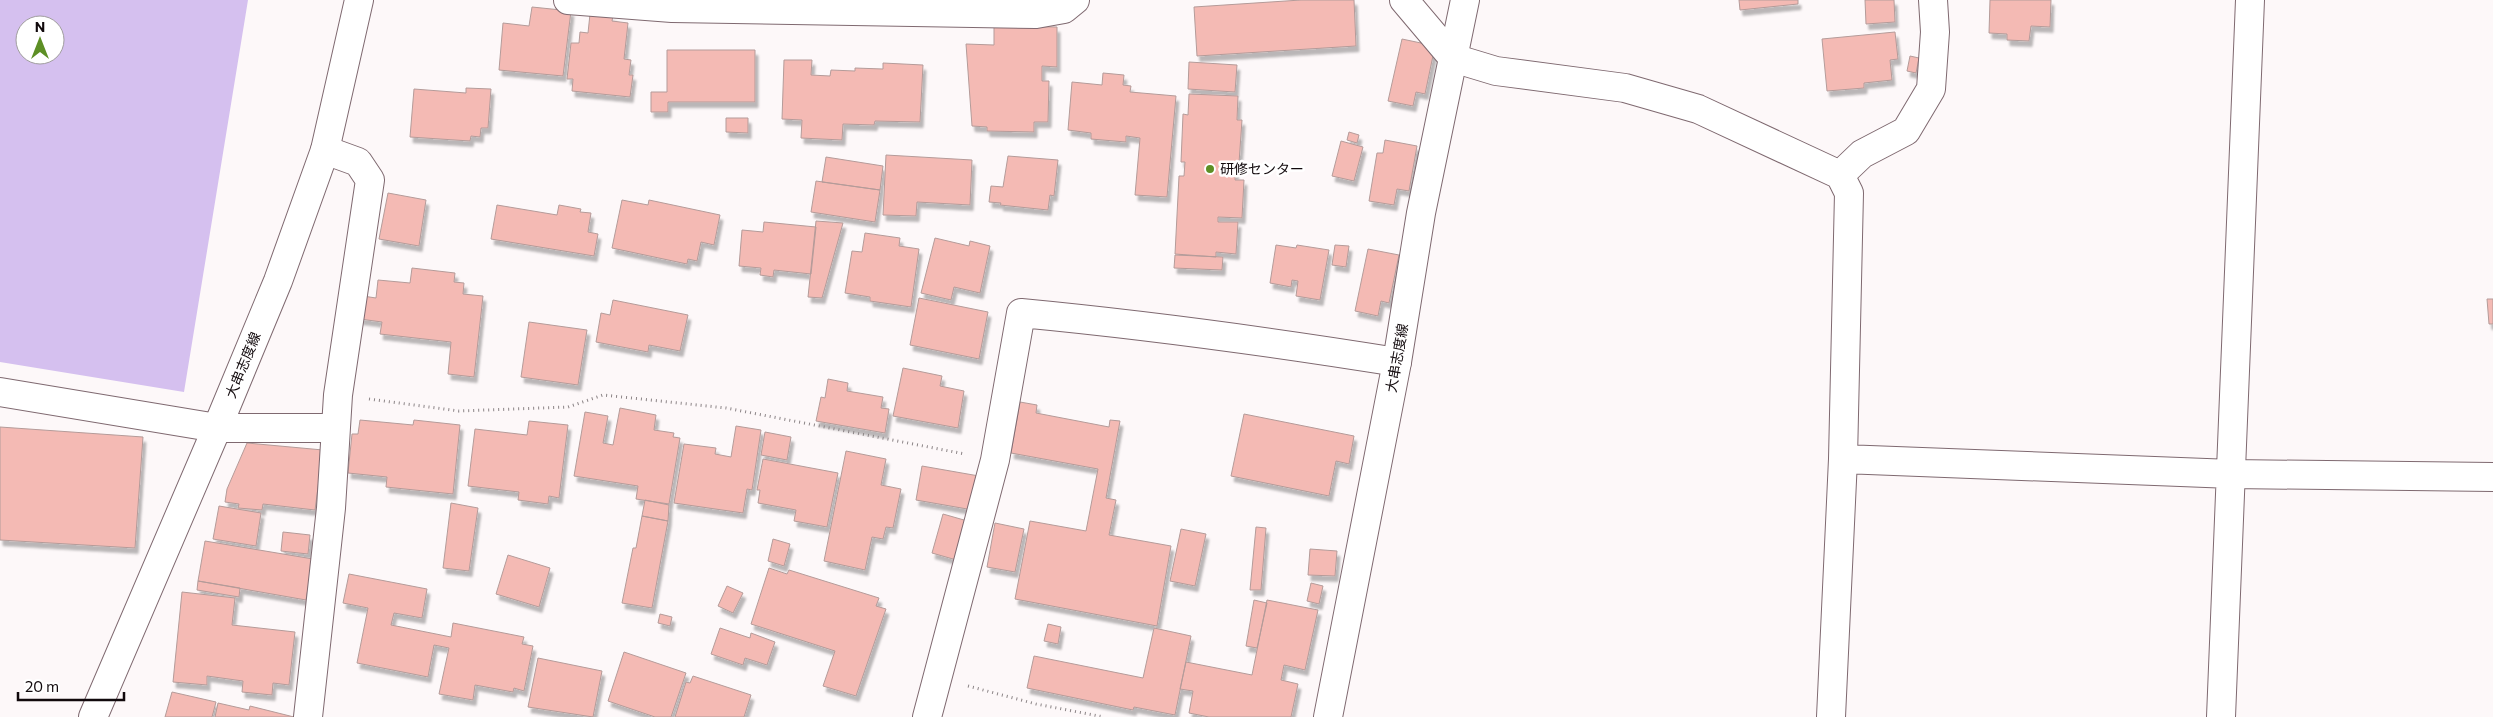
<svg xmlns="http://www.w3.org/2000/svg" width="2493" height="717" viewBox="0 0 2493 717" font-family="Commissioner,'Noto Sans JP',sans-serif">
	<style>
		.water { fill: #d5c0ef; fill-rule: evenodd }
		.building { fill: #f4bab4; stroke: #b49b99; filter: url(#shadow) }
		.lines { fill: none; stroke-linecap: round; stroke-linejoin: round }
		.minor-casing { stroke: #7f6970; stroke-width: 30 }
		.major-casing { stroke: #7f6970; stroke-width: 30 }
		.path { stroke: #8b8486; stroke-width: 3; stroke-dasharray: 1 4; stroke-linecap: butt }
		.minor { stroke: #fff; stroke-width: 28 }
		.major { stroke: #fff; stroke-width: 28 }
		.poi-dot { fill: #5d8f25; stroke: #fff; stroke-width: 2 }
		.labels { text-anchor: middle; stroke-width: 5; stroke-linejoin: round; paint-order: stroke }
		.poi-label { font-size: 14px; fill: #11090c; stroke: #fff; text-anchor: start }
		.street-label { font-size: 14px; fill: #11090c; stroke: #fff }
	</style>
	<defs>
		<filter id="shadow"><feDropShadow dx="3" dy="5.5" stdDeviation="1" flood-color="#0004"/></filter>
	</defs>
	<rect width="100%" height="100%" fill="#fdf8f9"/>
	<path class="water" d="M0 0H248L184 392 0 362ZM25 25H55V55H25Z"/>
	<path class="building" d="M1301 0H1354L1356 46 1197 56 1194 7Z
		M1739 0H1798V4L1740 10Z
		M1865 0H1894L1895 22 1866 24Z
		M1990 0H2051L2050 27 2031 26 2029 41 2007 40V34L1989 33Z
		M532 7 571 11 563 76 499 70 503 23 529 26Z
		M590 14 613 16 612 21 628 23 624 59 631 60 629 75H633L630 97 572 91 573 79H567L571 43H579L580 32 588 33Z
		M994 26 1057 27V67L1042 66V81H1049L1048 122H1034V132L987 131V127L972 126 966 44 994 45Z
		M1895 32 1898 59 1890 60 1892 80 1864 83V88L1827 91 1822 39Z
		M1402 39 1435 46 1425 94 1416 92 1413 106 1388 101Z
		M667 50H755V102H668V112H651V92H667Z
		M1910 56 1919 58 1916 73 1907 71Z
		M784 60H812L811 75 830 76 831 70 855 71V68L883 69V63L923 65 920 122 875 121 874 125 843 124 842 140 801 138 802 120 782 119Z
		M1189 62 1237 65 1235 92 1188 89Z
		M1103 73 1124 75 1123 85 1131 86 1130 92 1176 96 1167 197 1135 195 1140 138 1126 136V142L1091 139V133L1068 130 1072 82 1102 85Z
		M466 88 491 89 488 128H481L480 137 471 136 470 141 410 137 414 89 466 93Z
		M1189 94 1238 96 1237 120H1242L1239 163H1236L1235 180H1244L1242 218 1218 217V222H1238L1236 254 1216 252V257L1175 254 1179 176H1184L1185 162H1181L1183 114 1188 115Z
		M726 118H748V133L726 132Z
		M1349 132 1359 135 1357 143 1347 140Z
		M1385 140 1417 146 1409 191 1397 189 1394 205 1369 201 1377 153H1383Z
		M1341 141 1363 147 1354 181 1332 176Z
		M886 155 972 160 970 205 917 202 916 216 883 215Z
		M1008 156 1058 160 1054 196 1050 195 1048 210 1000 205 1001 203 989 202 991 186 1003 187Z
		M826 157 883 166 880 190 822 182Z
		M816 181 880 190 875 222 811 212Z
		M388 193 426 200 419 246 379 239Z
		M622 200 648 205 649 200 720 215 714 245 701 242 697 261 688 259 687 264 612 248Z
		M497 205 557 215 559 205 581 209 580 212 591 213 588 232 598 234 594 256 491 239Z
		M816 221 843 223 822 298 808 297Z
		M764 222 816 227 811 274 774 270 773 277 760 275 761 268 739 266 742 230 763 232Z
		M865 233 900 238 899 246 919 249 911 307 870 301V297L845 293 852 251 862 252Z
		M935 238 969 246 970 241 990 246 980 293 954 287 951 300 921 293Z
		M1276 245 1296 248 1297 245 1329 250 1320 300 1296 296 1298 281 1292 280 1291 287 1270 283Z
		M1335 245 1349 246 1346 267 1332 265Z
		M1368 249 1399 255 1389 303 1381 301 1378 316 1355 311Z
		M1175 255 1223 257 1222 270 1174 268Z
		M412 268 455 273 454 282 464 283 463 294 483 296 474 377 448 374 451 342 380 334 382 322 360 319 363 296 376 298 378 280 410 283Z
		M919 298 988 312 979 359 910 345Z
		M2487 299H2493V324H2489Z
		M613 300 688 315 680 351 649 345 648 352 596 342 601 313 610 315Z
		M529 322 587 330 578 385 521 377Z
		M903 368 942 376 940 386 964 391 958 428 893 416Z
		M828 379 848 383 847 391 883 397 881 408 889 409 885 433 816 421 821 397 825 398Z
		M1020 402 1037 405 1036 413 1109 427 1110 420 1120 421 1106 498 1116 500 1109 535 1171 546 1157 626 1015 599 1030 521 1086 531 1098 469 1011 453Z
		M620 408 656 415 654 430 674 433 673 437 680 438 669 504 636 499 638 486 574 476 585 412 608 416 603 443 613 445Z
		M1244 414 1354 436 1349 464 1336 461 1329 496 1231 476Z
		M360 420 413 425 414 420 460 425 453 494 386 487 387 477 348 473 352 434H358Z
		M529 421 568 425 559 498 549 496 548 504 518 500 519 492 468 486 475 429 527 435Z
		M736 426 761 430 752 490 747 489 743 513 674 503 684 444 716 448 715 454 731 457Z
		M0 427 143 437 135 548 0 540Z
		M765 432 791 437 787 460 761 455Z
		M247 443 323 450 315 510 263 504 262 510 238 508 239 504 225 502 227 489Z
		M846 451 886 459 881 485 901 489 893 528 886 527 883 539 872 537 865 570 824 561Z
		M763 459 838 473 827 527 794 521 796 510 758 503 760 490H757Z
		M922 466 979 476 973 510 916 500Z
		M645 500 669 505 668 521 642 516Z
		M451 503 478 508 469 571 443 568Z
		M219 506 261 513 256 546 213 539Z
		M943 514 971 522 960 561 932 553Z
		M642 516 668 521 652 608 622 603 633 548H636Z
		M995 523 1024 529 1015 572 987 567Z
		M1256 527 1266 528 1261 590H1250Z
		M1181 529 1206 534 1195 586 1170 581Z
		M283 532 310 535 308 554 281 551Z
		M773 539 790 544 784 566 768 561Z
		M205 541 313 559 306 600 198 581Z
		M1310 549 1337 551 1335 576 1308 575Z
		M508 555 550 568 539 607 496 594Z
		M769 568 787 574 789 570 879 598 876 606 886 609 856 696 823 686 835 651 751 624Z
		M349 574 427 589 422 618 394 613 391 625 451 637 453 623 524 637 522 644 533 646 524 691 514 688 513 692 475 685 473 700 439 694 449 648 434 645 428 677 357 663 368 608 343 603Z
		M198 581 240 588 239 597 197 590Z
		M1311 583 1323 586 1319 604 1307 601Z
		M727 586 743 593 733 613 718 606Z
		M182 592 235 598 232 625 295 632 289 685 273 683 272 695 242 692 243 681 207 676V685L173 682Z
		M1254 600 1267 603 1257 648 1246 646Z
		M1267 600 1318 610 1305 670 1284 665 1281 680 1298 684 1291 717H1209L1189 713 1193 691 1180 689 1186 662 1252 675Z
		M660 614 672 617 670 626 658 623Z
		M1048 624 1061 627 1058 644 1044 641Z
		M720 628 750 638 751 633 775 642 767 665 745 658 743 665 711 654Z
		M1154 628 1191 636 1175 715 1134 707 1133 710 1027 688 1034 656 1143 678Z
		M624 652 686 673 671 717H655L608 701Z
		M538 658 602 671 593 717 528 707Z
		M693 676 751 695 744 717H675L686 682 690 683Z
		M172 692 216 702 212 717H165Z
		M218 703 249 710 250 706 294 717H215Z"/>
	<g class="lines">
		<g class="minor-casing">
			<path id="minor" d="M568 0 672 8 1036 14 1064 9 1075 0
				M1404 0 1453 58 1496 71 1625 88 1698 109 1840 175 1862 154 1906 131 1931 89 1935 32 1933 0
				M0 392 217 428H335
				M1843 459 2232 474 2493 477
				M308 717 331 508 338 395 370 180 358 162 325 150
				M927 717 995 460 1021 313C1147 325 1272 342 1397 362
				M1831 717 1843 459 1849 193 1840 175
				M2221 717 2250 0"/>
		</g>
		<g class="major-casing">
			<path id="major" d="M93 717 217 428 278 281 325 150 359 0
				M1328 717 1397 362 1421 213 1465 0"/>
		</g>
		<path class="path" d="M369 399 459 411 568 407 603 395 726 408 965 454
			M968 686 1036 704 1104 717"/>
		<use href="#minor" class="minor"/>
		<use href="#major" class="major"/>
	</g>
	<circle class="poi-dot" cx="1210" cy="169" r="5"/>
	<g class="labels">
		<g class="poi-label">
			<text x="1220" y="174">研修センター</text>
		</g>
		<g class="street-label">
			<text transform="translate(1397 358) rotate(-80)" y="5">大串志度線</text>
			<text transform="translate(243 365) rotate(-68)" y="5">大串志度線</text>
		</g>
	</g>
	<g transform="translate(40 40)"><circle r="24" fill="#ffffff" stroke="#a09d9e"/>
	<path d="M0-4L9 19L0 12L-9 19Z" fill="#5d8f25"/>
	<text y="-8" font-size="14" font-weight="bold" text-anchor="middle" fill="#11090c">N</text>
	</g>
	<path d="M18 692v8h106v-8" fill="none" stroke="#11090c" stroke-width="2.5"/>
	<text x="25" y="692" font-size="15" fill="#11090c" stroke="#ffffff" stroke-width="4" paint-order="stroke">20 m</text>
</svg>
